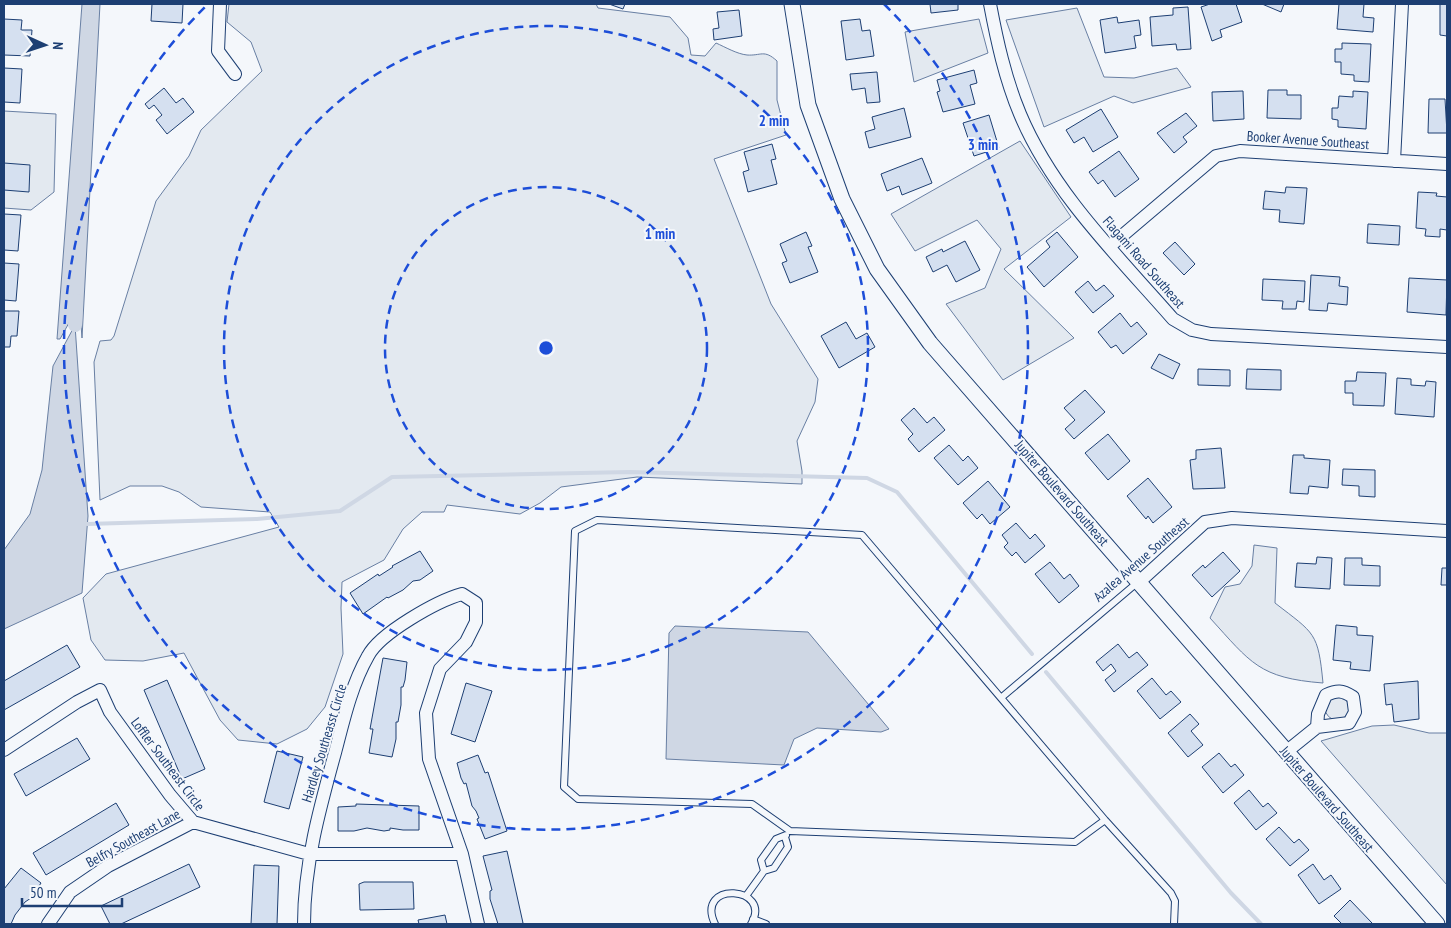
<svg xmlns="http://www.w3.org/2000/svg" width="1451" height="928" viewBox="0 0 1451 928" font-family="'PT Sans Narrow',sans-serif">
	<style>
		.green { fill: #e3e9f0; stroke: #687fa3 }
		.water { fill: #cfd7e4; stroke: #687fa3 }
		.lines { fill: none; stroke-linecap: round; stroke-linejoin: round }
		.stream { stroke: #cfd7e4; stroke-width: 4 }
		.canal { stroke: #cfd7e4; stroke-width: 14 }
		.building { fill: #d5e0f0; stroke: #1d3f73 }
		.service-casing { stroke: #1d3f73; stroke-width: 8 }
		.minor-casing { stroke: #1d3f73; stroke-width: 14 }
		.tertiary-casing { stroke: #1d3f73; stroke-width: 17 }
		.service { stroke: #f4f7fb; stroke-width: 6 }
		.minor { stroke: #f4f7fb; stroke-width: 12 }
		.tertiary { stroke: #f4f7fb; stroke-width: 15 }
		.ring { fill: none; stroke: #1d4ed8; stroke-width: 2.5; stroke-dasharray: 9 6 }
		.labels { text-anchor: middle; stroke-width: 4; stroke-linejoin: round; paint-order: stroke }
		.street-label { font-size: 14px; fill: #1d3f73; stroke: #f4f7fb }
		.centre { fill: #1d4ed8; stroke: #f4f7fb; stroke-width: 2.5 }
		.ring-label { font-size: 15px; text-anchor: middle; font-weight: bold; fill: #1d4ed8; stroke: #f4f7fb; stroke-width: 4; stroke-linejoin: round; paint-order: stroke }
	</style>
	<rect width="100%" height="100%" fill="#f4f7fb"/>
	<path class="green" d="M229 4H596L598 8 670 17 688 38 691 55 705 56 716 43C725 47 737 54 747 55 761 56 764 49 777 61V100L786 135 714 159 771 304 818 379 815 402 797 441 802 471V484L637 477 561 487 540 503 520 514 447 505 444 512H422L403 529 384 560 342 582 341 608 343 654 325 707 307 729 277 744 238 740 220 720 184 653 143 661 105 660 91 640 83 598 106 574 279 527 270 512 201 507 179 492 162 486H130L100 500 94 362 100 341 111 340 114 336 156 201 189 156 201 130 262 71 251 42 227 22Z
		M1077 8 1104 77 1134 78 1177 68 1191 87 1133 103 1114 96 1044 127 1006 20Z
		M979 19 988 53 914 82 905 32Z
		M4 111 56 114 54 192 31 210 4 208Z
		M1020 141 1071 217 1004 269 1074 338 1003 380 946 304 985 288 1001 249 977 220 915 251 891 214Z
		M1254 545 1277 548 1275 603C1315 634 1318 632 1323 683 1259 678 1251 663 1210 618L1225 587 1240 584 1252 566Z
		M1325 708a12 12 0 1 1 24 0a12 12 0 1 1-24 0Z
		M1394 725 1429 733H1447V885L1321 741 1372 726Z"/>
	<path class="water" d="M82 4H100L82 338 81 325 76 319 70 321 60 339H57Z
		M75 325 88 516 82 593 4 629V550L30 514 42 470 53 366Z
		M675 626 808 632 889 729 881 732 817 728 794 739 784 765 666 759 669 633Z"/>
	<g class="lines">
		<path class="stream" d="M87 524 257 519 340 511 392 477 630 472 867 478 897 492 1032 654
			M1046 672 1231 893 1261 924"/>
		<path class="canal" d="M75 325 76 301"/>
	</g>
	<path class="building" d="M152 4H183L182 23 151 21Z
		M609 4H625L623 9Z
		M930 4H958V10L931 13Z
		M1210 4H1236L1242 22 1220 30 1222 37 1212 41 1201 7Z
		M1262 4H1284L1281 12Z
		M1339 4H1364L1363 17 1374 18 1373 32 1337 29Z
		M1440 4H1447V36L1440 35Z
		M1188 7 1191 49 1177 50 1176 44 1152 46 1150 17 1173 15V8Z
		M739 10 742 36 714 40 713 29 719 28 717 12Z
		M1117 17 1118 23 1139 20 1141 35 1134 36 1136 48 1105 53 1100 20Z
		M4 19 22 20 21 30H32L30 56 4 55Z
		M860 19 862 31 870 30 874 56 846 60 841 21Z
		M1342 43 1371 44 1369 82 1354 81V75L1341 74V62H1335V49H1342Z
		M4 68 22 69 20 103 4 102Z
		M974 70 977 83 970 85 975 104 943 112 937 92 940 91 937 80Z
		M877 72 880 102 867 103 865 88 852 90 850 74Z
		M164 88 176 103 183 98 194 112 167 134 156 120 162 115 154 105 149 109 145 104Z
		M1268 90H1287V95H1301V119L1267 118Z
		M1243 91 1244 119 1213 121 1212 92Z
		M1353 91 1368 92 1366 129 1338 127V120L1332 119V108H1338L1339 96 1353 97Z
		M1429 99H1445L1447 133H1428Z
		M904 108 911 137 869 148 865 132 875 129 872 117Z
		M1101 109 1118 137 1093 152 1084 137 1074 143 1066 130Z
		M1186 113 1197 126 1183 137 1187 142 1174 153 1157 133Z
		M989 115 999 148 974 156 963 123Z
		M772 144 776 159 771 160 777 184 748 192 743 172 749 170 744 152Z
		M1119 151 1139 179 1115 197 1103 180 1098 184 1089 172Z
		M922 158 932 183 902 195 899 186 887 191 881 174Z
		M4 163 30 165 29 192 4 190Z
		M1286 187 1307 188 1304 224 1279 222 1280 210 1263 209 1265 191 1285 193Z
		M1418 192 1437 193 1436 196 1447 197V230L1440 229V237L1425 236 1426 229 1416 228Z
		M4 214 21 215 18 251 4 250Z
		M1368 224 1400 226 1399 245 1367 243Z
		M806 232 812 246 808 247 818 272 790 283 782 263 787 261 780 244Z
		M1057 232 1078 257 1044 287 1027 267 1050 247 1046 241Z
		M965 241 980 270 956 282 947 265 933 272 926 257 942 249 943 252Z
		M1175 242 1195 264 1184 275 1163 253Z
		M4 263 19 264 16 301 4 300Z
		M1311 275 1340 277 1339 286 1348 287 1347 305 1328 303 1327 311 1309 310Z
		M1409 278 1447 280 1446 315 1407 312Z
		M1263 279 1305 281 1304 302 1297 301 1296 309H1282L1283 301 1262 300Z
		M1088 281 1096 291 1104 285 1114 296 1093 313 1075 292Z
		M4 311H19L17 336H11L10 347H4Z
		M1120 313 1131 327 1137 322 1147 334 1123 354 1116 345 1111 348 1098 332Z
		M846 322 856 339 867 333 875 347 839 368 821 336Z
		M1159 354 1180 364 1173 379 1151 368Z
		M1198 369 1230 370V386L1198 385Z
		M1247 369 1281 370V390L1246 389Z
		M1357 372 1386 373 1384 406 1353 405V393H1345V381H1356Z
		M1397 378 1411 379V385L1425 386 1426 381 1436 382 1434 417 1395 414Z
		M1085 390 1105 412 1074 439 1065 429 1075 420 1064 408Z
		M914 408 927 423 934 417 945 430 919 452 908 439 913 434 901 420Z
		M1108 434 1130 461 1108 480 1085 453Z
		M949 445 963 461 968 456 978 468 958 485 934 458Z
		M1221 448 1225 488 1193 489 1190 460 1196 459V450Z
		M1293 455H1304V458L1330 460 1328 488 1309 486 1308 494 1290 493Z
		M1343 469 1375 470V497L1359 496V486L1342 485Z
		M1148 478 1172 507 1153 523 1148 516 1146 519 1127 496Z
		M988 481 1010 507 990 524 982 514 977 519 963 503Z
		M1016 523 1030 539 1035 534 1045 546 1025 563 1016 552 1012 556 1004 547 1008 543 1002 535Z
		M420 551 433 571 420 580 413 581 403 590 388 598 387 597 363 614 350 593 378 574 379 576 393 567 392 566Z
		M1223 552 1240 571 1212 597 1192 575 1203 565 1205 568Z
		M1317 557 1332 558 1330 589 1295 587 1297 563 1316 564Z
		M1345 558H1362V565L1380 566V586L1344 585Z
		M1050 562 1064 579 1070 574 1079 586 1059 603 1035 574Z
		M1442 568H1447V585H1441Z
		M1336 625 1357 627V635L1373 636 1370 671 1350 669 1351 662 1333 660Z
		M1118 644 1129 658 1137 652 1148 665 1114 692 1105 680 1116 671 1111 664 1103 671 1096 662Z
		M67 645 80 667 4 710V681Z
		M383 658 407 662 405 680 403 687H401V705L398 722H396V739L392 757 369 753 373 729H370Z
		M1152 678 1166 695 1171 691 1181 702 1160 719 1137 691Z
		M167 680 205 769 182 779 144 690Z
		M1418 681 1419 719 1394 722 1392 704 1386 705 1384 684Z
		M466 683 492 691 475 742 451 734Z
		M1190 714 1199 724 1191 731 1203 745 1188 757 1168 733Z
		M77 738 90 759 26 796 14 774Z
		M277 751 303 757 289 809 264 802Z
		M1219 753 1231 767 1235 764 1244 775 1223 793 1202 767Z
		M478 755 485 773 488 772 507 831 485 839 477 819 479 818 476 811 472 806 466 783 464 784 461 778 457 763Z
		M1249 790 1263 807 1268 803 1277 813 1256 830 1234 803Z
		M116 803 129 825 46 875 33 853Z
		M356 804 419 806V830H403L390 828V830L384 831 367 828 354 831H338V807L356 806Z
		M1279 827 1294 843 1299 839 1309 850 1290 866 1266 839Z
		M507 851 523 923 521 924H498L490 899V891L492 890 483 856Z
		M189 864 200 887 121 924H110L101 906Z
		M1313 864 1324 880 1331 875 1341 889 1319 904 1298 875Z
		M254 865 279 866 277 924H251Z
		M21 868 41 883 31 898 25 902 15 915 11 924H4V889Z
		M364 882H413L414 909 360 910 359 884Z
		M1350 900 1372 923 1370 924H1342L1334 916Z
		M445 915 447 924H419L418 920Z"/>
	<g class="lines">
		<g class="service-casing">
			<path id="service" d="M1002 697 1138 582
				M1105 820 1075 842 790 831 752 804 578 799 564 787 575 531 597 520 862 535 1105 820 1171 893 1175 901 1174 924
				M764 871 761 860 776 839 786 835
				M746 896 764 871 774 868 788 847 785 837
				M753 919 766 924
				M715 924C694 880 774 886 751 924"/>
		</g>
		<g class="minor-casing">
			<path id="minor" d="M220 4 218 51 235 74
				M990 4C997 41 1005 78 1020 114 1053 193 1118 256 1173 319L1192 330 1211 334 1447 347
				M1394 161 1402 4
				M1110 246 1216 156 1240 151 1447 164
				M1139 582 1205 522 1232 518 1447 531
				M4 750 77 702 100 690 110 712 170 795 193 822 309 854H462
				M1286 752 1317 727 1349 723 1355 712 1353 697C1342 690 1337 690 1326 695L1318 714 1317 727
				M48 924 70 892 108 866 193 822
				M304 924C304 864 320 807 336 749 344 718 352 684 368 656 380 633 437 601 462 594L476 603V622L466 642 440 669 426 713 429 759 462 854 478 924"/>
		</g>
		<g class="tertiary-casing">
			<path id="tertiary" d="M792 4 808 105 842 199 877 269 930 343 1437 924"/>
		</g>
		<use href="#service" class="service"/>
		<use href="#minor" class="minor"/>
		<use href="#tertiary" class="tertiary"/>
	</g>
	<g class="ring">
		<circle cx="546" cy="348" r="161"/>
		<circle cx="546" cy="348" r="322"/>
		<path d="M884 4A482 482 0 1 1 208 4"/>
	</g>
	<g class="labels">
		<g class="street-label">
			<text transform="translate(1308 140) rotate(4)" y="5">Booker Avenue Southeast</text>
			<text transform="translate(1144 262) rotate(49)" y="5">Flagami Road Southeast</text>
			<text transform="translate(1062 493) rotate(49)" y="5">Jupiter Boulevard Southeast</text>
			<text transform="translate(1141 559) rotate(-41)" y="5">Azalea Avenue Southeast</text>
			<text transform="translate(324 743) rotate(-73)" y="5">Hardley Southeasst Circle</text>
			<text transform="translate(168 764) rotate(53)" y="5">Loffler Southeast Circle</text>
			<text transform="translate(1327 799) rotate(49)" y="5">Jupiter Boulevard Southeast</text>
			<text transform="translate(133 838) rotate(-29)" y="5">Belfry Southeast Lane</text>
		</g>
	</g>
	<circle cx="546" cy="348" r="8" class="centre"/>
	<g class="ring-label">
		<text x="774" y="126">2 min</text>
		<text x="983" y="150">3 min</text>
		<text x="660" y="239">1 min</text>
	</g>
	<rect width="1451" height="928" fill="none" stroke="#1d3f73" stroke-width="10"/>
	<g transform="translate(45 45) rotate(93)" stroke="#f4f7fb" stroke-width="4" paint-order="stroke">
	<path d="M0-4L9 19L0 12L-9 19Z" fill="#1d3f73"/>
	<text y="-8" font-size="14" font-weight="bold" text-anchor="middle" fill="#1d3f73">N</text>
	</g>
	<path d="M22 898v8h100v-8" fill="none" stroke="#1d3f73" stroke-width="2.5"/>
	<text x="30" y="898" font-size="15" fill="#1d3f73" stroke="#f4f7fb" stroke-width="4" paint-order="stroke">50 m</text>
</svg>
